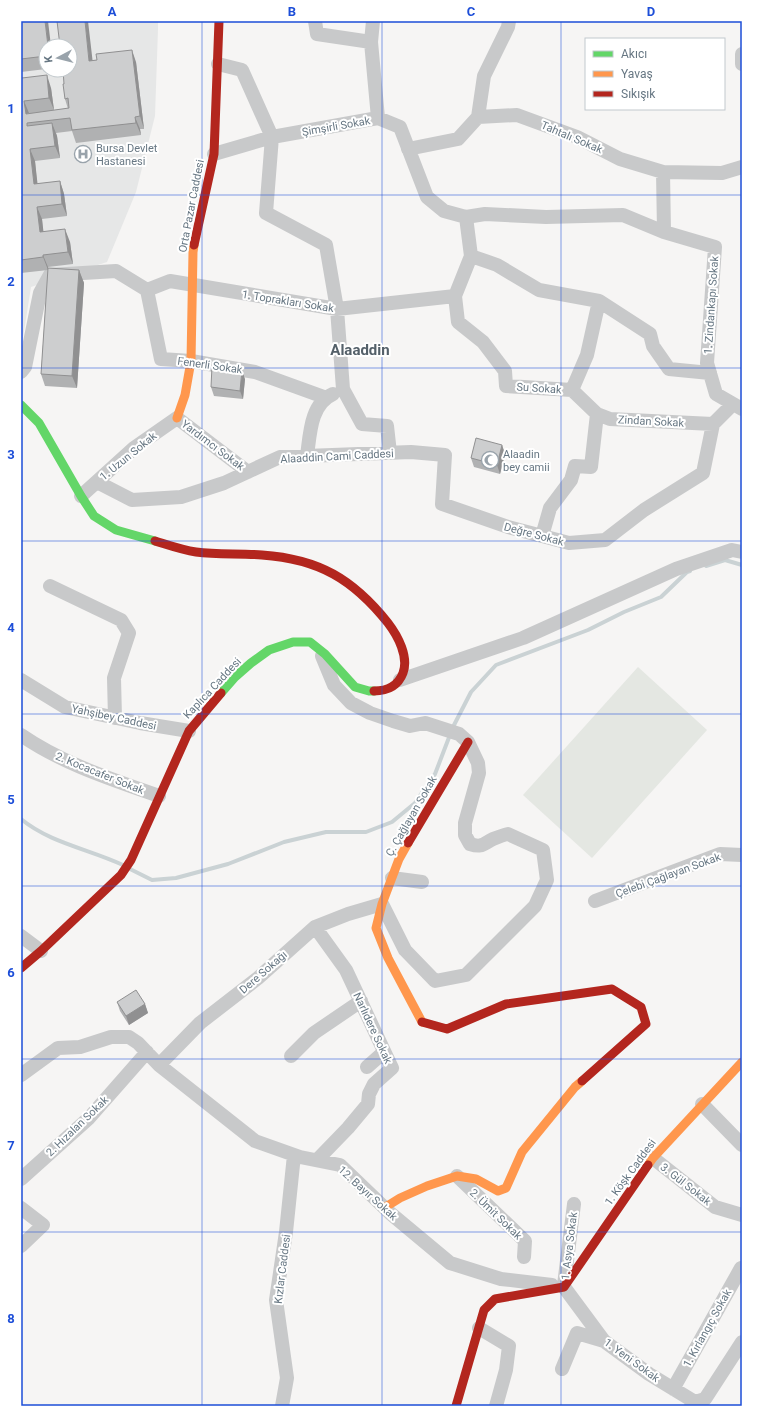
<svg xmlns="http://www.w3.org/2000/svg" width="763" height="1427" viewBox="0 0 763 1427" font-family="Roboto,sans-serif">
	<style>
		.built { fill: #e6e7e7; fill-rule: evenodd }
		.green { fill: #e4e7e2 }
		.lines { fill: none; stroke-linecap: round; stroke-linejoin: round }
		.stream { stroke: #cad2d4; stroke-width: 4 }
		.street { stroke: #c8c9ca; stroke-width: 14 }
		.fast { stroke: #63d668; stroke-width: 9 }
		.slow { stroke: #ff974d; stroke-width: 9 }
		.jam { stroke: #b3261e; stroke-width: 9 }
		.wall { fill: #b0b1b2 }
		.shaded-wall { fill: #909091 }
		.building { fill: #cdcecf; stroke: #909091 }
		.grid { fill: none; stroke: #1d4ed8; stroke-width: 1; stroke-opacity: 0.55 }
		.labels { text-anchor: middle; stroke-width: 4; stroke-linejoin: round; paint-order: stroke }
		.street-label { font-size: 11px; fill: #677783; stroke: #fff }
		.poi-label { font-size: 11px; fill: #677783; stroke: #fff; text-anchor: start }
		.district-label { font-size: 15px; font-weight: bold; fill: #546069; stroke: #fff }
		.neatline { fill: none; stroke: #1d4ed8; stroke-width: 1.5 }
		.grid-label { font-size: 13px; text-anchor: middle; font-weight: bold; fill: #1d4ed8 }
	</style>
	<rect width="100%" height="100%" fill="#f6f5f4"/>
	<path class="built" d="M21 21H158V29L155 116 136 192 107 262 31 287 21 350ZM46 46H70V70H46Z"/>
	<path class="green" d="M638 667 707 730 592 858 523 795Z"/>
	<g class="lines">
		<path class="stream" d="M706 566 725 560 742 565
			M21 819C50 843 89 849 123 865
			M130 869 152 880 176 878 228 864 284 842 326 832H366L392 822 415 803 435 774 453 727 471 692 496 665 588 630 624 612 661 597 687 572 690 571"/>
		<path class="street" d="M315 21 317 34 371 42
			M373 21 371 42 378 118
			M742 54V64
			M218 64 242 70 272 137 266 213 326 245 337 309 343 389 362 424 387 426 390 453
			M478 117 484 76 508 27 509 21
			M408 149 458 139 478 117 517 115 577 137 620 159 663 172 722 173 742 167
			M214 154 272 137 378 118 400 127 427 197 444 211 466 217 471 256 455 296 458 322 483 342 505 371 506 386 572 390
			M663 172 664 232
			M466 217 485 214 546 217 623 215 664 232 715 247 707 363 716 394 742 409
			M471 256 497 265 539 290 599 301 650 334 653 346 669 369 710 373
			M147 290 161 359 191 361 255 372 324 397
			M21 372 25 367 40 293 50 275 116 271 147 290 170 281 337 309 455 296
			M572 390 597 414 610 419 713 424 733 404
			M572 390 587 355 599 301
			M307 456C310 435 310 404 333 394
			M97 482 132 500 181 497 224 483 280 457 411 452 445 455 442 504 508 527 569 543 605 540 644 510 703 473 713 424
			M81 496 134 448 177 418 248 472
			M542 536 550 508 571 480 575 466 591 467 597 414
			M50 586 121 620 129 633 114 678 115 718
			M21 680 65 707 140 723 189 731
			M400 680 523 638 676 569 732 550 742 552
			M21 735C63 764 111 779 159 796
			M392 878 422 882
			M595 901 720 854 742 855
			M315 927 346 970 392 1068 374 1084 369 1094 368 1104 348 1128 317 1160
			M21 936 41 951
			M291 1056 314 1033 361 1001
			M159 1065 200 1023 258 978 315 927 348 914 382 904 405 950 435 981 466 975 535 906 547 880 543 850 508 834C503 835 498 837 493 839 483 844 482 848 470 844L465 835V823L479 773 478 763 468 742 459 734 425 723 410 726 393 721 370 713 351 703 334 685 322 656
			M367 1067 384 1052
			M21 1075 58 1048 80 1047 111 1037H129L138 1043 159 1065 255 1141 300 1157 340 1165 390 1213 450 1263 501 1279 552 1285
			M702 1104 742 1145
			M653 1158 715 1207 742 1215
			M457 1176 525 1241 524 1257
			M21 1179 89 1118 147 1052
			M21 1208 43 1225 21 1246
			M564 1285 574 1204
			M564 1287 604 1341 649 1374 695 1402
			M479 1328 509 1346 506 1370 496 1406
			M562 1369 577 1333 604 1341
			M673 1389 741 1268 742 1269
			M282 1406 287 1378 276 1300 286 1232 294 1155
			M691 1406 695 1402 705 1399 742 1342"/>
		<path class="fast" d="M21 405 39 423 81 496 94 516 116 530 155 541
			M221 693 235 677 251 663 269 650 293 642H310L325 654 355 687 369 691H374"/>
		<path class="slow" d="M177 418 185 395 191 361 193 252 194 245
			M408 843 399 859 382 904 376 928 388 958 422 1022
			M648 1165 653 1158 742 1062
			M384 1208 400 1198 427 1186 457 1176 476 1179 498 1191 506 1188 522 1152 575 1087 582 1081"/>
		<path class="jam" d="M194 245 214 154 219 21
			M155 541C168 545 182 550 196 552 218 555 240 553 262 555 319 559 353 579 388 623 398 636 409 657 403 673 398 686 387 691 374 691
			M408 843 468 742
			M21 968 41 951 121 875 131 860 189 731 221 693
			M422 1022 447 1029 506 1004 612 989 641 1007 646 1024 582 1081
			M456 1406 484 1310 495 1299 564 1287 648 1165"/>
	</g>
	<path class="wall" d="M21 21 46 46V69L21 72Z
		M92 60 136 62 144 129H140L141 135 76 143 72 131 56 133 57 136 60 158 35 161 37 184 60 181 64 194 67 216 42 219 43 232 70 242 73 264 48 267V268L79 270 84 283 77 388 45 386 41 374 48 270 21 273V76L22 78 51 88 54 110 68 109 65 99 64 84Z
		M245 379 243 399 214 396 211 387Z
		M502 445 505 454 500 474 474 467 471 458Z
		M117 1002 145 1004 148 1013 129 1025 120 1011Z"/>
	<path class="shaded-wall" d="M45 21H48L51 46H48Z
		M85 21H88L94 73 89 61Z
		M132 50 136 62 144 129 140 116Z
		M47 75 51 88 54 110 49 98Z
		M24 101 29 113 26 114Z
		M135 117 140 129 141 135 136 123Z
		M52 123 57 136 60 158 55 146Z
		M30 149 35 161 39 197 34 184Z
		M60 181 64 194 67 216 62 204Z
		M37 207 42 219 45 245 40 232Z
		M65 229 70 242 73 264 68 252Z
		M43 255 48 267V270L43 257Z
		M79 270 84 283 77 388 72 376Z
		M242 370 245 379 243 399 240 391Z
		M502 445 505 454 500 474 497 465Z
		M145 1004 148 1013 129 1025 126 1016Z"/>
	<path class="building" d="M21 21H45L48 46H46V56L21 59Z
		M57 21H85L89 61 97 60 96 54 132 50 140 116 135 117 136 123 72 130 70 118 27 123V126L52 123 55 146 30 149 34 184 60 181 62 204 37 207 40 232 65 229 68 252 43 255V257L21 260V76L22 78 47 75 49 98 24 101 26 114 69 108 68 98 65 99 63 84H64L63 70H70V46H60Z
		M48 268 79 270 72 376 41 374Z
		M212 366 242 370 240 391 211 387Z
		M476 438 502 445 497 465 471 458Z
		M136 990 145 1004 126 1016 117 1002Z"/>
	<path class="grid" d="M202 21V1406M382 21V1406M561 21V1406M21 195H742M21 368H742M21 541H742M21 714H742M21 886H742M21 1059H742M21 1232H742"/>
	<defs>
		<g id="hospital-ring" transform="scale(0.9)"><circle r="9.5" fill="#fff" stroke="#99a3ab" stroke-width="1.5"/><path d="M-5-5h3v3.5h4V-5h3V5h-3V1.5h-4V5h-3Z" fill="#99a3ab"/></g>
		<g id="mosque-ring" transform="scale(0.9)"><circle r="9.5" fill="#fff" stroke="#99a3ab" stroke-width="1.5"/><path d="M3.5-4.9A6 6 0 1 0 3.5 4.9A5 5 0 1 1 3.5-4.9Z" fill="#99a3ab"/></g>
	</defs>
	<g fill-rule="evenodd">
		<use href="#hospital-ring" x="83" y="154"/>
		<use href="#mosque-ring" x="490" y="460"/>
	</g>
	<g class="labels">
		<g class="street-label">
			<text transform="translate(336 126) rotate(-10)" y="4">Şimşirli Sokak</text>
			<text transform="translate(572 137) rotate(23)" y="4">Tahtalı Sokak</text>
			<text transform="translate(191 206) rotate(-79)" y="4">Orta Pazar Caddesi</text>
			<text transform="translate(288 301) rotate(9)" y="4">1. Toprakları Sokak</text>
			<text transform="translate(711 305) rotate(-86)" y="4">1. Zindankapı Sokak</text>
			<text transform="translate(210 365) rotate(8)" y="4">Fenerli Sokak</text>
			<text transform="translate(539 388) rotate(4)" y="4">Su Sokak</text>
			<text transform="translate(651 421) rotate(3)" y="4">Zindan Sokak</text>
			<text transform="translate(213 445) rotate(37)" y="4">Yardımcı Sokak</text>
			<text transform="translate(128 456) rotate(-39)" y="4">1. Uzun Sokak</text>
			<text transform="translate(337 456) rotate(-3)" y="4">Alaaddin Cami Caddesi</text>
			<text transform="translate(534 534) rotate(15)" y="4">Değre Sokak</text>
			<text transform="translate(212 688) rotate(-47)" y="4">Kaplıca Caddesi</text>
			<text transform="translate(114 717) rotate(12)" y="4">Yahşibey Caddesi</text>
			<text transform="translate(100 773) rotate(22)" y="4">2. Kocacafer Sokak</text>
			<text transform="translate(411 816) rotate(-60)" y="4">Ç. Çağlayan Sokak</text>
			<text transform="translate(668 875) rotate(-20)" y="4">Çelebi Çağlayan Sokak</text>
			<text transform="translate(263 972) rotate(-41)" y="4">Dere Sokağı</text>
			<text transform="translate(373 1028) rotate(65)" y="4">Narlıdere Sokak</text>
			<text transform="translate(77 1126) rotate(-44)" y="4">2. Hızalan Sokak</text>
			<text transform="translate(630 1172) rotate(-54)" y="4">1. Köşk Caddesi</text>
			<text transform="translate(686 1184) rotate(38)" y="4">3. Gül Sokak</text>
			<text transform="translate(368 1193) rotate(42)" y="4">12. Bayır Sokak</text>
			<text transform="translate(496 1214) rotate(44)" y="4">2. Ümit Sokak</text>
			<text transform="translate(569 1246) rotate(-83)" y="4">1. Asya Sokak</text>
			<text transform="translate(282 1269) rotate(-83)" y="4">Kızlar Caddesi</text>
			<text transform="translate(707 1328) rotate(-61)" y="4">1. Kırlangıç Sokak</text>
			<text transform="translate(632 1360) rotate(36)" y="4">1. Yeni Sokak</text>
		</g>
		<g class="poi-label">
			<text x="96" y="152">Bursa Devlet<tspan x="96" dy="13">Hastanesi</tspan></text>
			<text x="503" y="458">Alaadin<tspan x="503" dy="13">bey camii</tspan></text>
		</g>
		<g class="district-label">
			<text x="360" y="355">Alaaddin</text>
		</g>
	</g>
	<rect width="763" height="1427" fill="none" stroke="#ffffff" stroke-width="44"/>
	<rect x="585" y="38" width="140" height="72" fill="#ffffff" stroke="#c2c9cd"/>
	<rect x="593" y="51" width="20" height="6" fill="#63d668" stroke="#c2c9cd"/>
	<text x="621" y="58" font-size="12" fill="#677783">Akıcı</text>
	<rect x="593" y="71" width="20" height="6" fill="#ff974d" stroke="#c2c9cd"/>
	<text x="621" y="78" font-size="12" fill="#677783">Yavaş</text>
	<rect x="593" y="91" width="20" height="6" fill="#b3261e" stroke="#c2c9cd"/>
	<text x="621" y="98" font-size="12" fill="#677783">Sıkışık</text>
	<g transform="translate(58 58) rotate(263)"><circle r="19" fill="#ffffff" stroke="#c2c9cd"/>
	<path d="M0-3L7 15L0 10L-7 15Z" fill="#99a3ab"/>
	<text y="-6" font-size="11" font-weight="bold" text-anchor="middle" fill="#677783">K</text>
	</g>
	<rect x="22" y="22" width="719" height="1383" class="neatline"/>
	<g class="grid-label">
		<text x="112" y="16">A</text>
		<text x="292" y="16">B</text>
		<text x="471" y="16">C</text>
		<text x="651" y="16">D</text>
		<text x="11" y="113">1</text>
		<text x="11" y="286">2</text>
		<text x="11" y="459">3</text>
		<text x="11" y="632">4</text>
		<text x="11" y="804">5</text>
		<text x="11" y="977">6</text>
		<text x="11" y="1150">7</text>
		<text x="11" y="1323">8</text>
	</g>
</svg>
